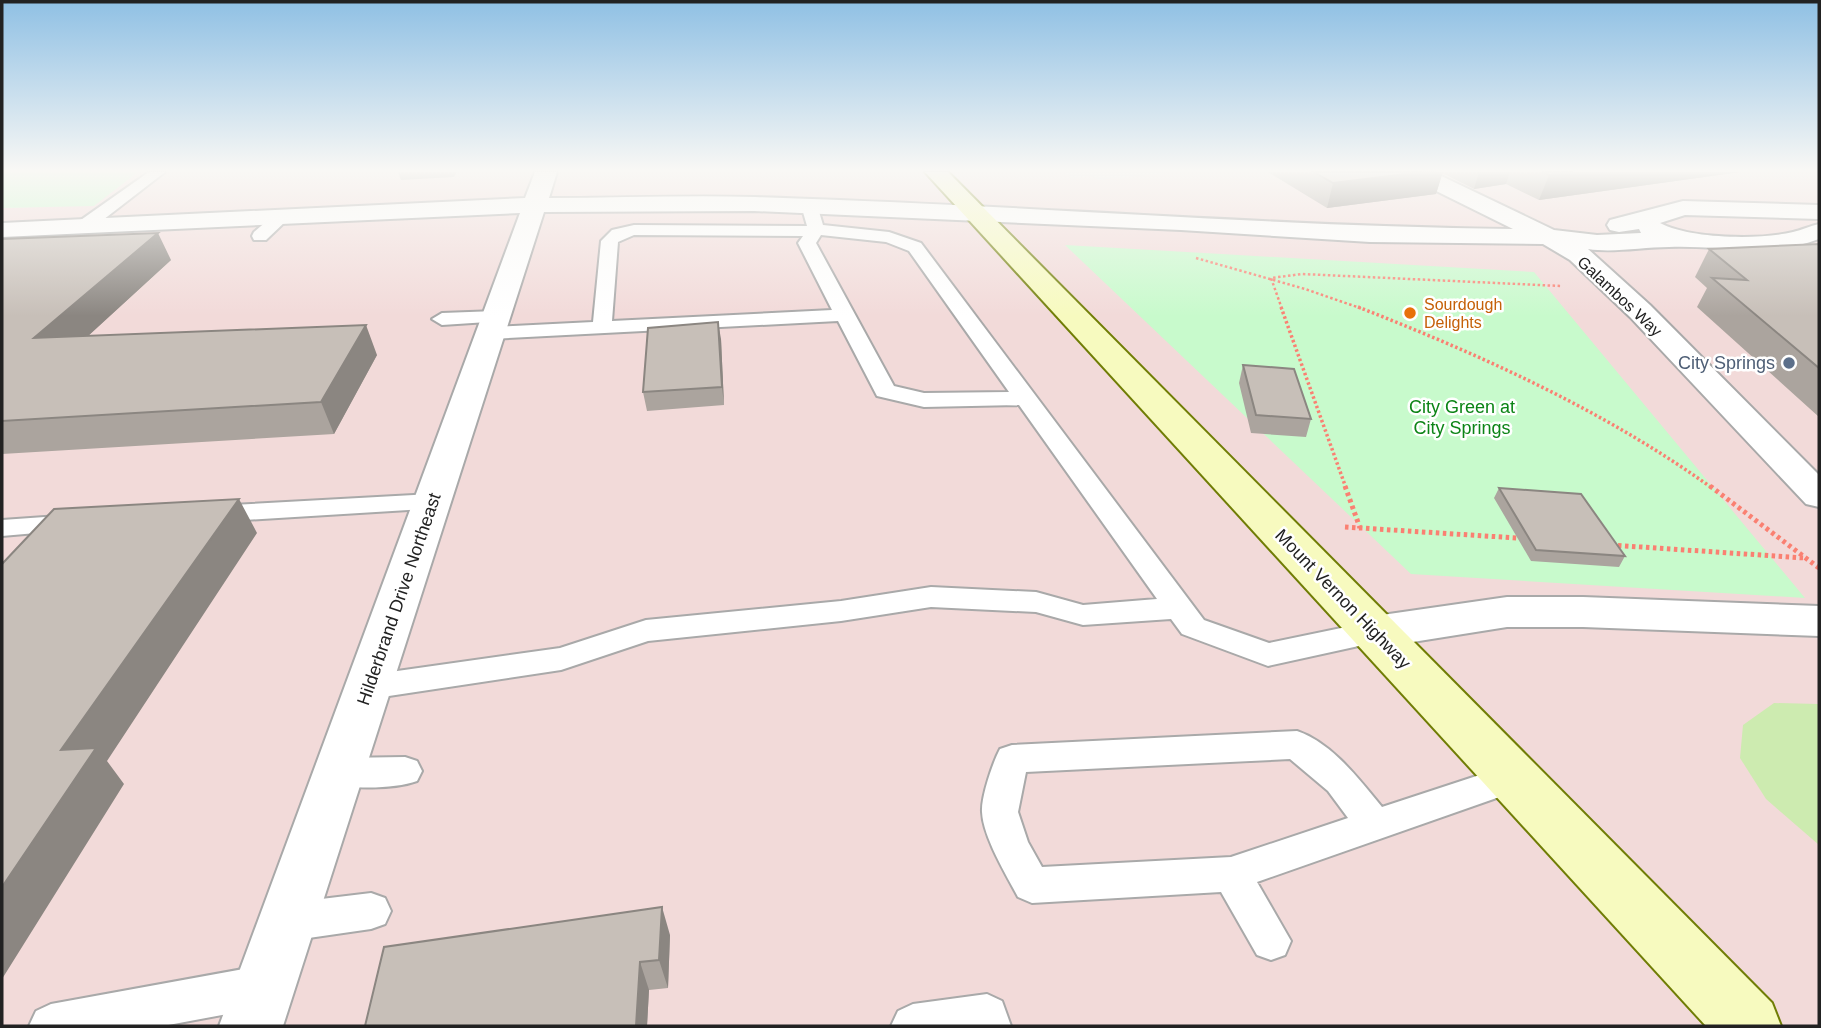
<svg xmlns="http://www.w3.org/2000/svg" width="1821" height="1028" viewBox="0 0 1821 1028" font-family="Arial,sans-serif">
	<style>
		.commercial { fill: #f2dad9 }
		.grass { fill: #cdebb0 }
		.park { fill: #c8facc }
		.parking { fill: #e2e2e2 }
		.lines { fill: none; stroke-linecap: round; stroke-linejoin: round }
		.lane-casing { stroke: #a9a9a9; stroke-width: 4 }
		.street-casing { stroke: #a9a9a9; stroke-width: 4 }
		.secondary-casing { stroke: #707d05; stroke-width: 4 }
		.path-far2 { stroke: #fa8072; stroke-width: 2.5; stroke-dasharray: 2.5 2.5; stroke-linecap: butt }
		.path-far1 { stroke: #fa8072; stroke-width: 3.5; stroke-dasharray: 2.5 2.5; stroke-linecap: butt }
		.path { stroke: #fa8072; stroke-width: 5; stroke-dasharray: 3.5 3.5; stroke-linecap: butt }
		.lane { fill: #fff; fill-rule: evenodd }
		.street { fill: #fff; fill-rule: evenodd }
		.secondary { fill: #f7fabf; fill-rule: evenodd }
		.wall { fill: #aba49e }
		.shaded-wall { fill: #8b8681 }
		.building { fill: #c7bfb8; stroke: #8b8681; stroke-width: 2 }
		.food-dot { fill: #e8710a; stroke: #fff; stroke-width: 2.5 }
		.service-dot { fill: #5c6f8a; stroke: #fff; stroke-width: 2.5 }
		.labels { text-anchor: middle; stroke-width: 5; stroke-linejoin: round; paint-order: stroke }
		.far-street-label { font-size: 16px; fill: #222; stroke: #fff }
		.far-food-label { font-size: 16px; fill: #c56008; stroke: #fff; text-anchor: start }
		.service-label { font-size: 18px; fill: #4e5e75; stroke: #fff; text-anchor: end }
		.park-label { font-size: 18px; fill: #0c8416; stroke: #fff }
		.street-label { font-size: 18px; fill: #222; stroke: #fff }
	</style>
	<rect width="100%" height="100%" fill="#f2efe9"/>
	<path class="commercial" d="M138 172H1819V1026H2V208L94 205Z"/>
	<path class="grass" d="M1774 703 1819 704V845L1766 799 1740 758 1743 725Z"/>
	<path class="park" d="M2 172H138L94 206 2 208Z
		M1065 245 1534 272 1805 598 1411 574Z"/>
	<path class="parking" d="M1065 172H1175L1098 180 1092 176 1072 178Z"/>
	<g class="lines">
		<g class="lane-casing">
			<path id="lane" d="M149 172H165L90 230H78L76 226 78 222Z
				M809 200 817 205 823 225 889 232 921 243 1204 620 1269 643 1375 621 1386 624 1390 632 1386 640 1268 666 1182 634 1171 619 1083 625 1036 612 931 607 841 621 648 641 561 670 369 699 358 696 353 687 358 678 369 675 560 648 646 620 841 601 931 587 1036 592 1083 605 1157 599 1019 405 924 407 877 396 838 321 491 339 484 337 481 333 484 329 491 327 593 322 601 241 612 230 634 225 807 226 801 205ZM634 235 803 236 798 243 832 310 612 321 618 242ZM821 235 886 242 909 251 1009 392 924 393 894 386 816 243Z
				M281 212 287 214 289 217 287 220 266 240H254L252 236 254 232 275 214Z
				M496 311 503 313 506 317 503 321 442 325 432 319 442 313Z
				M432 494 441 496 445 502 441 508 213 522 204 520 200 514 204 508 213 506Z
				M73 515 82 517 86 523 82 529 2 536V520Z
				M1297 731C1332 743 1359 779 1382 807L1513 764 1525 768 1531 778 1525 788 1257 882 1291 941 1285 955 1271 960 1257 955 1221 892 1032 903 1018 897C1007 876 983 837 982 812 981 797 993 762 1000 749L1012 745ZM1290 759 1328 791 1348 818 1231 857 1042 867 1028 842 1018 812 1026 772Z
				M405 757 417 761 422 771 417 781C395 789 349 790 327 782L322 772 327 762 339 758Z
				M371 893 385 898 391 911 385 924 371 929 288 941 274 935 268 922 274 909 288 903Z
				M265 965 280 971 286 986 280 1001 265 1007 163 1026H29L36 1011 51 1004Z
				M987 994 1002 1001 1011 1026H891L898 1011 913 1004Z"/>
		</g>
		<g class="street-casing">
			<path id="street" d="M535 172H557L549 198C617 198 687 195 755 197 1008 204 1260 226 1513 229L1408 177 1405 172H1433L1554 230 1597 235 1641 233 1639 229 1619 232 1610 230 1607 225 1610 220 1683 201 1819 205V219L1685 215 1660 223C1691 239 1759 240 1793 232 1802 230 1810 226 1819 224V239C1769 258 1721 245 1669 247 1642 247 1614 253 1588 249L1650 305 1819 475V507L1806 504 1630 317 1570 260 1543 244 1370 242 1181 230 754 211 544 212 283 1026H219L520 213 2 237V223L525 198Z
				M1507 597H1583L1819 606V636L1583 627H1507L1375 648 1359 643 1353 632 1359 621 1375 616Z"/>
		</g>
		<g class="secondary-casing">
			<path id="secondary" d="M925 172H948L1772 1003 1781 1026H1706Z"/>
		</g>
		<path class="path-far2" d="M1196 258 1305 289 1363 309
			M1282 309 1271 278 1302 274 1561 286"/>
		<path class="path-far1" d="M1281 307 1346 488
			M1358 307C1481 355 1605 411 1712 488"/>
		<path class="path" d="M1345 486 1360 528
			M1710 486 1819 568
			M1345 527 1517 538
			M1611 545 1805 558"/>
		<use href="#lane" class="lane"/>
		<use href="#street" class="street"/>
		<use href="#secondary" class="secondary"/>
	</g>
	<path class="wall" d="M398 172H457L454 177 401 180Z
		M1268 172H1740L1539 200 1506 184 1474 189 1442 173 1436 194 1327 208Z
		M2 239 171 260 88 336 377 355 334 434 2 454Z
		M1819 244V417L1697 307 1707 288 1695 277 1709 249Z
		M721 339 724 405 647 411 643 392Z
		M1243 365 1311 419 1306 437 1251 433 1239 383Z
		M1499 488 1625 556 1619 567 1531 561 1494 498Z
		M670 935 668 988 649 990 647 1026H365Z"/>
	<path class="shaded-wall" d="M1422 172H1443L1436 194 1327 208 1333 183Z
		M1479 172H1510L1506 184 1474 189Z
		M1573 172H1740L1539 200 1549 175Z
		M158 233 171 260 52 369 34 338Z
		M718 322 721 339 724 405 722 387Z
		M366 325 377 355 334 434 321 402Z
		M239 499 257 533 107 761 124 784 2 979V887L61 750Z
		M662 907 670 935 668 988 659 960Z
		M640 962 649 990 647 1026H636Z"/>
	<path class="building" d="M1314 172H1422L1333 183Z
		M1542 172H1573L1549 175Z
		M158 233 34 338 366 325 321 402 2 421V239Z
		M1819 244V368L1712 278 1747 280 1709 249Z
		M718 322 722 387 643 392 648 328Z
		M1243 365 1294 369 1311 419 1256 415Z
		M1499 488 1581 494 1625 556 1536 550Z
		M239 499 61 750 96 748 2 887V564L54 509Z
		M662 907 659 960 640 962 636 1026H365L384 947Z"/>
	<linearGradient id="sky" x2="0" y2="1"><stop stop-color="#8fc0e4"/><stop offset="0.54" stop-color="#f9f8f5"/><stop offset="1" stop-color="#f9f8f5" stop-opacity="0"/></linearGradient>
	<rect width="1821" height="316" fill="url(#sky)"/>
	<circle class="food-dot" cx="1410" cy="313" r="7"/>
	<circle class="service-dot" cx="1789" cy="363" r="7"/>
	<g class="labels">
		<g class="far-street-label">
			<text transform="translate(1620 296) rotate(43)" y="6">Galambos Way</text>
		</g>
		<g class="far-food-label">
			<text x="1424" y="310">Sourdough<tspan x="1424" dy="18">Delights</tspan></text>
		</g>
		<g class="service-label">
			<text x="1775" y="369">City Springs</text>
		</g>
		<g class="park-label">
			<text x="1462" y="413">City Green at<tspan x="1462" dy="21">City Springs</tspan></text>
		</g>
		<g class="street-label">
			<text transform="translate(399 599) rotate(-71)" y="6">Hilderbrand Drive Northeast</text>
			<text transform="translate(1343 599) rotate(46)" y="6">Mount Vernon Highway</text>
		</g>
	</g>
	<rect width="1821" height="1028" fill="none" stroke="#222222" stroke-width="7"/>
</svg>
